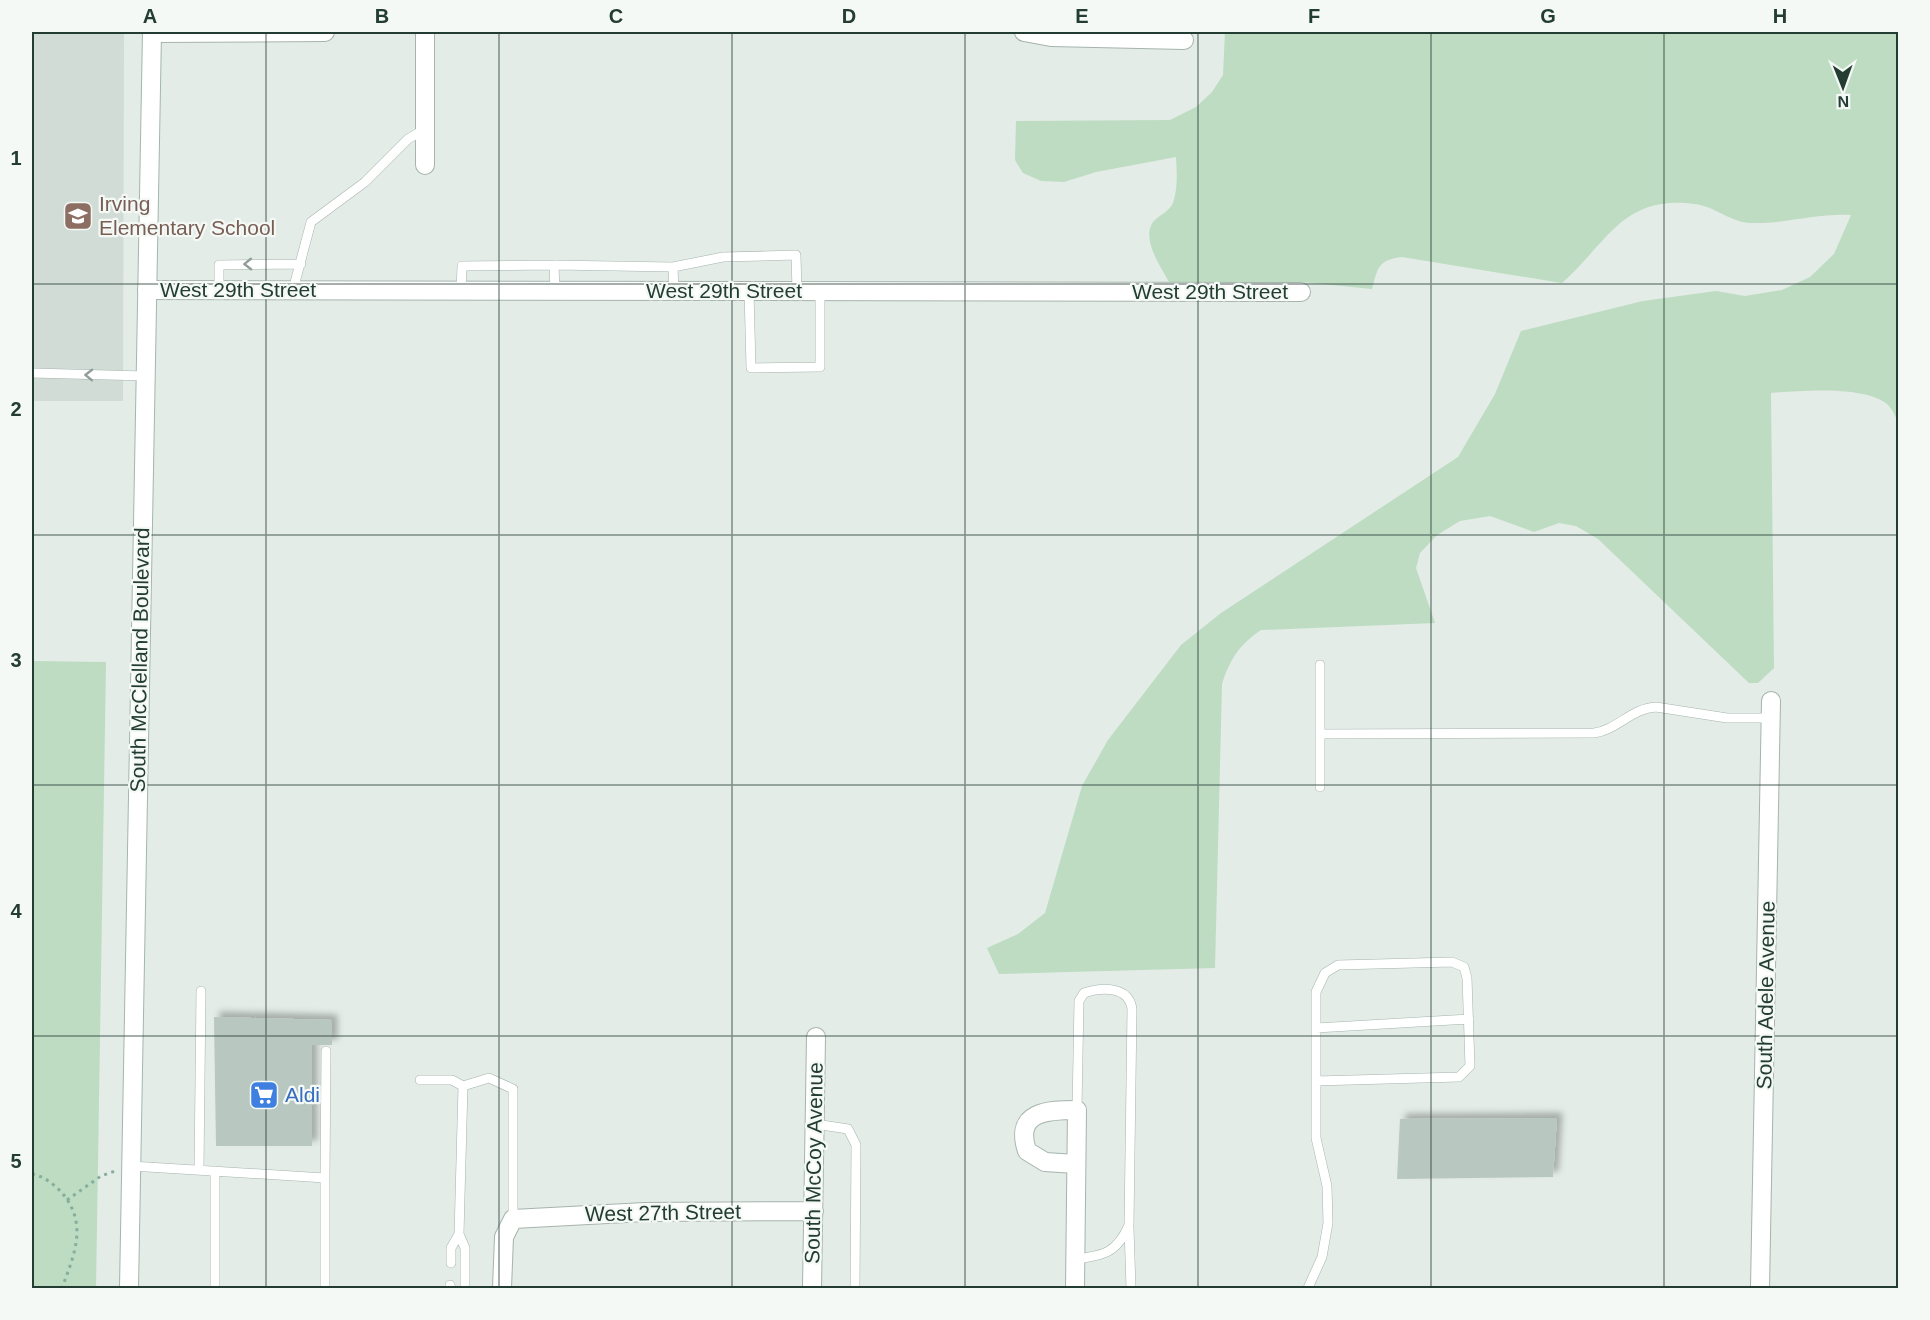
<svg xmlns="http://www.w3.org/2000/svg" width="1930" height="1320" viewBox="0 0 1930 1320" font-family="Helvetica,sans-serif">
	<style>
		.built { fill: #d1dcd6 }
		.green { fill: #bddcc2 }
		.building { fill: #b8c7c0; filter: url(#shadow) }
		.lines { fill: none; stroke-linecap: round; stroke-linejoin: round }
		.lane-casing { stroke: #a6b4ad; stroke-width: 10 }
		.street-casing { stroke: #a6b4ad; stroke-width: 20 }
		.secondary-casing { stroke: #a2b7ad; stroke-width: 20 }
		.path { stroke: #85ae9c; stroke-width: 3; stroke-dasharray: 3 4.5; stroke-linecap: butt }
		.lane { stroke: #fff; stroke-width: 9 }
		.street { stroke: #fff; stroke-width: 18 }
		.secondary { stroke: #fff; stroke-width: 18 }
		.oneway { stroke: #929e99 }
		.grid { fill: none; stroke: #243d33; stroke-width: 1.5; stroke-opacity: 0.55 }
		.labels { text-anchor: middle; stroke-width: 4.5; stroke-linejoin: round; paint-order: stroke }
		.education-label { font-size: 21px; fill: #785e54; stroke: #f4f9f6; text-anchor: start }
		.street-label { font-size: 21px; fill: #243d33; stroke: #f4f9f6 }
		.shop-label { font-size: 21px; fill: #366cbe; stroke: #f4f9f6; text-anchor: start }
		.neatline { fill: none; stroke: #243d33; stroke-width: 2 }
		.grid-label { font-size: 20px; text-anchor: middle; font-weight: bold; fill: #243d33 }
	</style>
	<defs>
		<filter id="shadow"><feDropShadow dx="5.5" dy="-5.5" stdDeviation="3" flood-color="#0004"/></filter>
	</defs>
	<rect width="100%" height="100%" fill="#e3ece7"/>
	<path class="built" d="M32 32H124L123 401H32Z"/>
	<path class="green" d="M1225 32H1898V422C1896 417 1892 409 1888 405 1866 385 1800 391 1771 393L1774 668 1758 683H1749L1598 539 1576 526 1559 523 1534 532 1490 516 1460 521 1437 535 1420 553 1416 568 1435 623 1261 630C1239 645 1230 659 1222 684L1215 968 999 974 987 948 1018 934 1045 913 1082 786 1108 740 1181 645 1221 613 1458 457 1495 394 1521 331 1643 301 1716 291 1745 296 1782 290 1810 277 1834 254 1851 215C1818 213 1784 224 1751 223 1732 223 1714 206 1695 204 1623 194 1608 242 1562 283L1402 257C1378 260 1378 267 1372 289L1302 282H1169C1161 267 1141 239 1153 222 1159 215 1170 211 1173 203 1178 188 1177 172 1176 157L1096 172 1064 182 1041 181 1023 173 1015 160 1016 121 1170 120 1196 107 1212 92 1223 75Z
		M32 661 106 662 96 1288H32Z"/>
	<path class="building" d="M214 1017 332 1020V1045H312V1146H216Z
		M1557 1118 1553 1177 1397 1179 1400 1119Z"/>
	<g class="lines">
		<g class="lane-casing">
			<path id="lane" d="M219 290V265L301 264
				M293 290 311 222 365 182 408 139 425 129
				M461 291 462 266 554 265
				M555 291 554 265 673 267
				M674 291 673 267 723 257 796 255 797 291
				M749 291 751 368 820 367V291
				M32 373 146 376
				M1320 734 1594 733C1617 730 1632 708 1656 707L1727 718H1771
				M1320 787V665
				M1316 1028 1469 1019
				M420 1080H452L463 1086
				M815 1124 848 1129 856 1145 855 1288
				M131 1166 325 1178V1288
				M199 1170 201 991
				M325 1178 326 1051
				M1129 1228 1131 1288
				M1075 1259C1103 1256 1117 1253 1129 1225L1132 1009C1129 986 1102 987 1084 993L1079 1001 1077 1110
				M451 1263V1248L459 1234
				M450 1285 451 1288
				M215 1288V1171
				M465 1288V1248L459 1234 463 1086 489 1078 513 1089V1219
				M1308 1288 1322 1257 1328 1223 1327 1186 1316 1138V992L1325 973 1338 965 1452 962 1464 967 1467 978 1470 1066 1459 1077 1316 1081"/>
		</g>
		<g class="street-casing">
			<path id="street" d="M1024 32 1051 37 1184 40
				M152 33 325 32
				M425 165V32
				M147 290 1301 292
				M502 1288 504 1237 513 1219 645 1212 814 1211
				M812 1288 816 1037
				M1075 1288 1077 1110C1048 1110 1014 1111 1027 1151L1045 1162 1076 1164
				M1760 1288 1771 701"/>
		</g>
		<g class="secondary-casing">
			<path id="secondary" d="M129 1288 152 32"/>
		</g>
		<path class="path" d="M32 1174C44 1176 55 1185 63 1194 88 1225 74 1255 62 1288
			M67 1200 101 1176 115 1171"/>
		<use href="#lane" class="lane"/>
		<use href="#street" class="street"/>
		<use href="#secondary" class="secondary"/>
	</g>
	<defs><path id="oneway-chevron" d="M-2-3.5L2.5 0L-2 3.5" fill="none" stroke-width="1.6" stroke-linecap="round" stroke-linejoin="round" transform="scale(1.5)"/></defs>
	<g class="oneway">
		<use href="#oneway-chevron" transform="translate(248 264) rotate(179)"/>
		<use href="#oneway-chevron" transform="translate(89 375) rotate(-179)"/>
	</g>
	<path class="grid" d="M266 32V1288M499 32V1288M732 32V1288M965 32V1288M1198 32V1288M1431 32V1288M1664 32V1288M32 284H1898M32 535H1898M32 785H1898M32 1036H1898"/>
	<defs>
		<g id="school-square" transform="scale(1.5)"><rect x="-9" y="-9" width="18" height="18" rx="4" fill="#8d6e63" stroke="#f4f9f6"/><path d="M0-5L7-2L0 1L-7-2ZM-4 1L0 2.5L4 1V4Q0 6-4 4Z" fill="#fff"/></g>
		<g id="supermarket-square" transform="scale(1.5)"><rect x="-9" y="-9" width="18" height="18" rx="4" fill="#3f7fe0" stroke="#f4f9f6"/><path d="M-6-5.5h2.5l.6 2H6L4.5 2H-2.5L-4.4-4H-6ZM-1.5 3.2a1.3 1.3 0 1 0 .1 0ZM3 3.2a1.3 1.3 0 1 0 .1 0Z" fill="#fff"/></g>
	</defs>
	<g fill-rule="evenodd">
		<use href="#school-square" x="78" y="216"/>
		<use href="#supermarket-square" x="264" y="1095"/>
	</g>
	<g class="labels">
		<g class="education-label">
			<text x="99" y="211">Irving<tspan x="99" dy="24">Elementary School</tspan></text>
		</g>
		<g class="street-label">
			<text x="238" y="297">West 29th Street</text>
			<text x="724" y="298">West 29th Street</text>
			<text x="1210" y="299">West 29th Street</text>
			<text transform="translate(140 660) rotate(-89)" y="7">South McClelland Boulevard</text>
			<text transform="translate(1766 995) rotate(-89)" y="7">South Adele Avenue</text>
			<text transform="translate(814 1163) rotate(-89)" y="7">South McCoy Avenue</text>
			<text transform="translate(663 1213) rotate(-1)" y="7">West 27th Street</text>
		</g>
		<g class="shop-label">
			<text x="285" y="1102">Aldi</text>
		</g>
	</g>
	<rect width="1930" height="1320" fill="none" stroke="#f4f9f6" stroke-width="66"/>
	<g transform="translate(1843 87) rotate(179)" stroke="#f4f9f6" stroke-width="4.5" paint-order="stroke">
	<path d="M0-4.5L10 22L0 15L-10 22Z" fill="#243d33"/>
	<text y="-9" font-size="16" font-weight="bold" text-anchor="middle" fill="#243d33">N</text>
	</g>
	<rect x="33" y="33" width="1864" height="1254" class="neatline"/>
	<g class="grid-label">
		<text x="150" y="23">A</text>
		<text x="382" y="23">B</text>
		<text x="616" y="23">C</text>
		<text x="849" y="23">D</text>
		<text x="1082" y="23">E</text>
		<text x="1314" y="23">F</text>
		<text x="1548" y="23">G</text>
		<text x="1780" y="23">H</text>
		<text x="16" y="165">1</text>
		<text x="16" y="416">2</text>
		<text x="16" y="667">3</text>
		<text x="16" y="918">4</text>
		<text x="16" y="1168">5</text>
	</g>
</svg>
